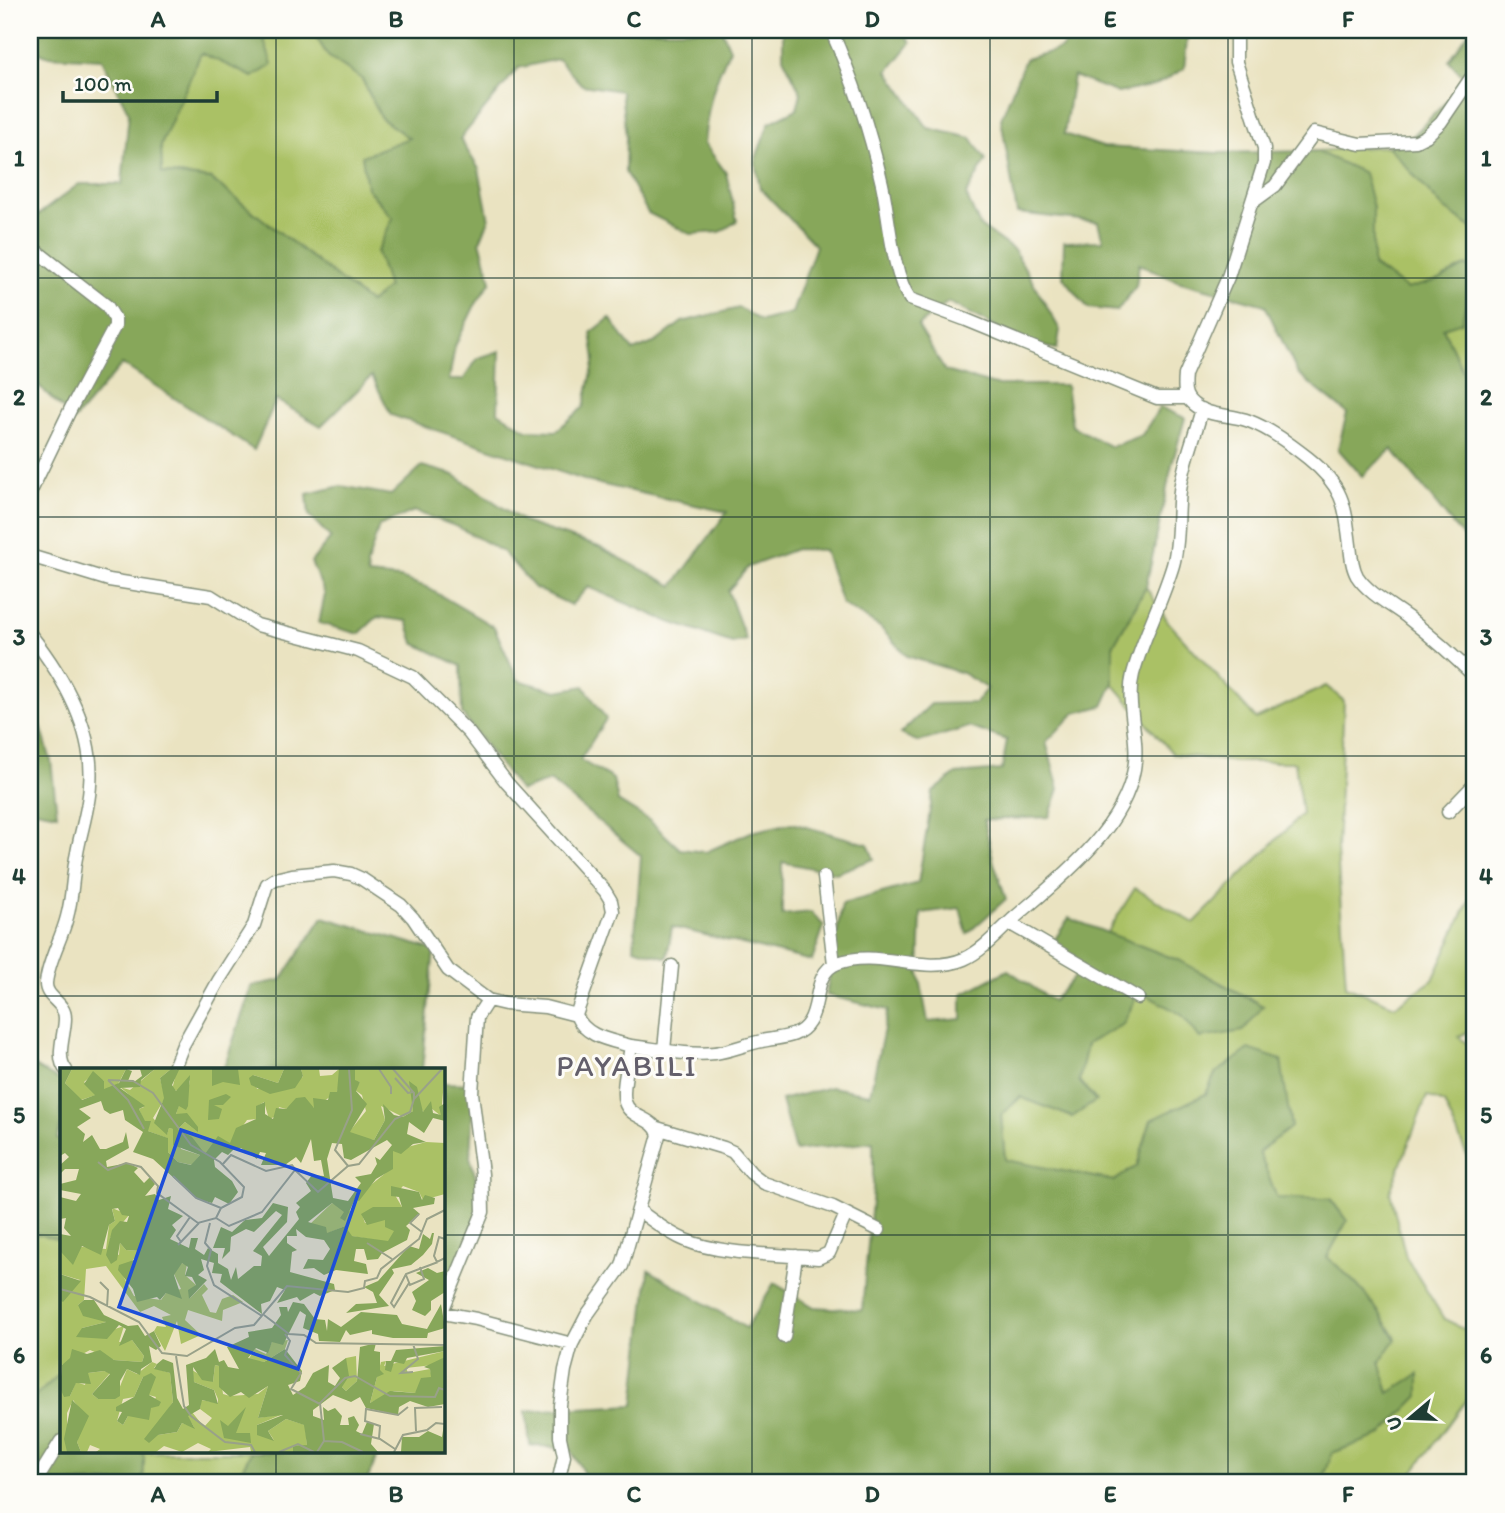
<svg xmlns="http://www.w3.org/2000/svg" width="1505" height="1513" viewBox="0 0 1505 1513" font-family="Itim,sans-serif">
	<style>
		.green { fill: #aac165; stroke: #647f4c; stroke-width: 2 }
		.forest { fill: #87a75a; stroke: #537247; stroke-width: 2 }
		.lines { fill: none; stroke-linecap: round; stroke-linejoin: round }
		.minor-casing { stroke: #84907a; stroke-width: 15 }
		.minor { stroke: #fff; stroke-width: 12 }
		.grid { fill: none; stroke: #1f3d34; stroke-width: 2; stroke-opacity: 0.55 }
		.labels { text-anchor: middle; stroke-width: 6; stroke-linejoin: round; paint-order: stroke }
		.quarter-label { font-size: 30px; letter-spacing: 2px; fill: #635f6b; stroke: #fdfcf7 }
		.inset-road { fill: none; stroke: #99a189; stroke-width: 2 }
		.view { fill: #1d4ed8; fill-opacity: 0.15; stroke: #1d4ed8; stroke-width: 3.5 }
		.inset-edge { fill: none; stroke: #1f3d34; stroke-width: 3.5 }
		.neatline { fill: none; stroke: #1f3d34; stroke-width: 2.5 }
		.grid-label { font-size: 23px; text-anchor: middle; font-weight: bold; fill: #1f3d34 }
	</style>
	<rect width="100%" height="100%" fill="#fdfcf7"/>
	<filter id="ink" filterUnits="userSpaceOnUse"><feTurbulence type="fractalNoise" baseFrequency=".0143" numOctaves="2"/><feDisplacementMap in="SourceGraphic" scale="14" xChannelSelector="R" yChannelSelector="G"/><feConvolveMatrix kernelMatrix="1 2 1 2 8 2 1 2 1" color-interpolation-filters="sRGB"/></filter>
	<filter id="wash" filterUnits="userSpaceOnUse"><feTurbulence type="fractalNoise" baseFrequency=".00686" numOctaves="4" result="noise"/><feDisplacementMap in="SourceGraphic" scale="28" xChannelSelector="R" yChannelSelector="G"/><feGaussianBlur stdDeviation="1.57" result="paint"/><feColorMatrix in="noise" values="0 0 0 0 0 0 0 0 0 0 0 0 0 0 0 0 0 1.4 0 .05"/><feComposite in="paint" operator="in"/></filter>
	<g filter="url(#wash)">
		<rect width="100%" height="100%" fill="#eae3c1"/>
		<path class="green" d="M258 30H312L328 56 362 79 381 118 409 138 367 188 393 218 377 252 388 287 370 303 211 179 162 173 161 145 201 52 262 33Z
			M1388 146 1442 207 1475 230V276L1467 265 1439 280 1407 289 1373 265V207L1316 151Z
			M1475 283V368L1464 374 1443 328 1462 321 1468 294Z
			M1146 587 1169 623 1256 719 1326 686 1344 701 1337 850 1346 986 1395 1006 1433 980 1475 887V1028L1459 1037 1475 1050V1160L1471 1164 1444 1103 1427 1096 1390 1192 1406 1257 1444 1319 1475 1334V1388L1405 1483H1322L1332 1453 1381 1435 1419 1375 1389 1394 1380 1362 1396 1338C1375 1304 1358 1283 1327 1257L1347 1221 1331 1199H1277L1259 1152 1215 1074 1206 1094 1151 1120 1137 1166 1114 1181 1005 1160 1001 1115 1021 1097 1072 1117 1096 1100 1079 1081 1087 1043 1123 1024 1139 991 1182 1015 1200 1038 1263 1006 1180 961 1107 933 1135 888 1194 923 1302 814 1295 762H1236L1173 754 1113 684V646Z
			M30 1232 61 1240V1373L30 1401Z
			M142 1452H251L235 1483H143L144 1458Z"/>
		<path class="forest" d="M30 30H258L262 33 272 65 253 77 201 53 161 145 162 173 211 179 370 303 388 287 377 252 393 218 367 188 362 156 409 138 381 118 362 79 328 56 312 30H722L730 49C713 84 708 105 704 143L726 173 737 221 720 232 690 234 648 213 625 172 626 137 621 91 582 85 558 59 518 68 460 139 479 169 489 220 480 241 491 281 474 307 455 346 449 380H463L478 358 500 351 498 412 527 430 556 431 584 407 595 359 591 333 610 318 633 351 656 342 682 322 739 308 761 321 792 313 816 246 760 188 755 161 769 123 797 109 801 93 783 57V30H902L911 43 888 71 928 128 971 138 986 160 966 195 980 226 1015 251 1060 330 1057 349 1029 344 948 302 918 326 945 371 995 385H1066L1072 426 1111 447 1142 435 1160 407 1185 418 1172 464 1146 587 1113 646V684L1103 706 1075 713 1046 742 1059 789 1049 817 984 820 994 863 1006 899 967 934 960 908 921 913 919 973 928 1022 962 1019V994L1008 970 1053 1001 1083 967 1051 945 1069 918 1180 961 1263 1006 1243 1031 1200 1038 1182 1015 1139 991 1123 1024 1087 1044 1079 1081 1096 1101 1072 1117 1020 1097 1001 1115 1005 1160 1114 1181 1137 1166 1151 1120 1206 1094 1215 1074 1249 1049 1281 1060 1291 1127 1259 1152 1277 1198 1330 1199 1347 1221 1327 1257C1358 1283 1375 1304 1396 1339L1380 1362 1389 1393 1419 1374V1396L1381 1435 1332 1453 1322 1483H589L571 1450 530 1445 526 1411 634 1405 649 1270 746 1328 774 1283 814 1307 862 1310 873 1190V1142L795 1151 781 1100 831 1087 870 1094 888 1010 826 995 842 904 918 883 933 792 956 774 1002 770 1007 740 969 727 919 742 900 734 931 704 975 703 987 688 962 673 907 656 880 627 842 604 824 550 796 549 748 567 728 591 746 640 732 643 670 622 588 587 571 605 535 588 503 552 458 527 414 511 379 526 367 565 368 575 400 578 426 587 494 627 518 680 557 691 584 686 606 719 580 760 613 779 618 801 650 821 680 849 706 852 751 832 792 823 868 844 874 859 836 873 782 862V915L811 912 824 926 812 961 672 927 667 958 634 948 641 856 550 781 520 791 462 714 461 666 414 643 407 621 377 617 359 634 319 623 325 594 311 562 331 538 309 515 307 494 341 486 391 495 422 466 454 475 526 523 599 547 673 586 727 512 590 482 391 415 372 376 321 426 276 400 254 450 122 364 74 420 34 381 30 383V221L79 184H122L129 113 102 59 49 56 30 48Z
			M1074 30H1188L1184 69 1156 85 1118 93 1073 76 1064 134 1103 147 1218 153 1316 151 1364 173 1373 207V266L1407 289 1439 280 1467 265 1475 276V283L1468 294 1462 322 1443 328 1464 374 1475 368V552L1392 449 1362 476 1338 449 1347 413 1298 374 1265 305 1177 281 1139 264 1136 286 1117 311 1088 308 1063 277 1064 242 1103 241 1098 222 1017 213 1001 119 1025 59 1061 49Z
			M1470 30H1475V230L1442 207 1388 146 1410 139 1467 80 1449 61Z
			M30 662 32 666 33 699 51 761 57 814 30 809Z
			M323 917 434 950 422 1070H223L252 986 281 980Z
			M30 1064 61 1081V1125L57 1139 61 1141V1240L30 1232Z
			M443 1083 474 1084 470 1157 484 1206 443 1302Z
			M61 1373V1452H142L144 1458 143 1483H30V1401Z
			M251 1452H379L366 1483H235Z"/>
	</g>
	<g filter="url(#ink)">
		<g class="lines">
			<g class="minor-casing">
				<path id="minor" d="M831 30C853 79 870 131 882 184 889 215 892 274 910 299L964 319 1157 398H1187
					M1236 30V62L1264 148V163L1228 277 1185 375C1184 386 1183 396 1193 404 1208 417 1231 414 1249 421 1270 429 1290 444 1308 458 1343 486 1345 504 1350 545 1351 556 1352 567 1357 576 1368 593 1391 605 1407 617 1431 636 1454 656 1475 677
					M1253 202 1275 186 1314 133 1360 144 1416 141 1426 136 1441 122 1475 72
					M30 246 107 306 115 319V326L71 408 30 493
					M30 556 109 580 211 596 257 625 358 651 413 677 469 733 507 783 605 891 611 901 613 911 576 1015C585 1037 610 1040 631 1046 629 1061 621 1089 625 1102 630 1119 655 1117 659 1135L622 1266 587 1315 572 1344 565 1370 560 1405V1437L564 1456 558 1483
					M30 634C63 676 95 730 90 785 89 808 81 830 77 853 72 874 73 896 67 917 62 938 48 961 46 983 45 998 65 1002 65 1018 65 1035 55 1057 66 1070
					M1448 812 1475 784
					M824 877 834 964
					M1009 923 1138 998
					M631 1046C658 1049 688 1056 715 1053 731 1051 746 1044 762 1041 778 1037 799 1039 809 1022 821 1004 813 972 838 963 878 948 924 976 964 959 982 951 998 933 1013 919 1057 881 1124 830 1134 769 1140 738 1125 705 1133 674 1143 637 1162 602 1173 565 1180 541 1177 516 1180 491 1183 464 1195 436 1202 409
					M664 1050 672 966
					M173 1070 183 1045 219 980 254 925 267 884 275 879 292 875 334 871 351 874 362 879 401 905 413 918 448 970 488 1000 505 1004 545 1007 576 1015
					M657 1128 724 1148 733 1152 751 1173 764 1183 833 1207 879 1230
					M639 1211C654 1221 668 1233 685 1240 720 1255 779 1254 818 1258L829 1253 846 1214
					M443 1309 483 1212 482 1174 472 1093 477 1017 488 1000
					M443 1313 476 1319 572 1344
					M784 1337 796 1256
					M35 1483 61 1441"/>
			</g>
			<use href="#minor" class="minor"/>
		</g>
	</g>
	<path class="grid" d="M276 30V1070M514 30V1483M752 30V1483M990 30V1483M1228 30V1483M30 278H1475M30 517H1475M30 756H1475M30 996H1475M30 1235H61M443 1235H1475M276 1452V1483"/>
	<g class="labels">
		<g class="quarter-label">
			<text x="627" y="1076">PAYABILI</text>
		</g>
	</g>
	<g transform="translate(60 1068)">
		<rect width="385" height="385" fill="#eae3c1"/>
		<path d="M12 1H66L58 16 48 21 44 22V13L31 8 24 14 36 27 21 32 5 15ZM95 1H111L100 10 105 30 93 50 107 66 109 60 114 61 121 81 140 87 132 97 118 94 108 84 107 70 88 63 79 41 84 39 60 19 70 22ZM117 1H152V7L162 14 177 11 178 1H224L218 15 193 7 197 21 243 9 241 1H259L260 8 272 7 279 1 280 13 277 24 254 40 235 34 226 41 219 39 217 48 209 51 204 34 196 39V51L187 52 170 76 158 69 146 87 118 61 125 54 137 63 116 46 119 37 126 34 130 12 120 23 112 22ZM295 1H385L381 48 371 40 363 44 351 16 353 43 343 49 321 38 325 52 314 72 293 68 289 64 306 43 302 27 295 22 300 14 295 13ZM366 74 385 75V126L363 132 359 124 343 118 335 127 342 139 302 146 305 155 325 151 335 163 328 174 291 168 285 158 266 166 249 157 272 135 292 144 295 130 328 103 333 83ZM52 140 69 147 50 170V182L59 187 60 175 66 182 80 183 62 206 74 228 101 232 106 225 121 221 114 206 121 195 127 196 125 207 136 217 129 231 144 216 148 221 142 227 150 244 156 245 162 231 173 227 183 234 163 242 162 253 128 242 125 252 141 267 121 276 117 253 105 283 94 263 97 258 106 259 102 249 111 247 94 238 80 244 46 198 26 201 24 232 18 237 46 254 22 260 49 263 64 258 59 274 72 272 84 288 82 294 54 292 30 282 2 297 0 311V232L20 212 0 206V177L46 181 49 157 55 153ZM228 272 225 281 204 294 188 292 195 281 206 286 212 274ZM385 283V289L373 297 346 300 348 305 370 301 372 309 355 325 334 323 310 335 321 294 326 293 324 298ZM296 288 297 313 286 323 282 319 286 290ZM92 294 97 296 94 300 110 305 113 334 95 360 98 367 117 364 122 355 134 359 127 348 132 344 144 359 152 350 140 341 141 332 158 335V331L154 322 134 314 130 301 153 314 155 297 159 298 163 326 170 328 198 326 208 318 198 350 223 346 197 357 214 372 208 363 226 351 245 357 247 377 233 384H191L190 379 148 384 151 381 138 375 122 384 104 378 96 384H36L40 381 30 377 27 384H21L17 374 23 345 13 332 7 345V384H0V320L10 328 16 314 25 317 28 305 44 303 50 305 32 326 38 331 59 321 67 301 77 306ZM83 309 89 327 96 329 91 340 68 348 63 357 57 353 63 331 74 329Z" fill="#aac165" fill-rule="evenodd"/>
		<path d="M0 1H12L5 15 22 32 35 27 24 16 33 3 44 13V21L59 15 66 1 72 3 68 13 74 14 82 8 80 1H95L81 12 80 19 60 20 85 38 79 41 85 53H91L88 63 108 70V84L118 94 131 97 140 87 113 77V61L109 60 107 67 94 55 104 30 100 10 111 1 119 2 112 17 116 23 130 7 128 38 126 42 119 38 116 46 127 45 138 59V64L125 54 118 61 132 69 145 86 158 68 170 75 176 60 196 51V38L205 34V46L213 51 216 40 226 41 236 30 245 29 254 40 253 30 268 32 270 24H277L279 1H295V12L300 14 296 23 307 36 290 64 314 72 325 52 323 36 334 47 343 49 353 43 349 13 357 19 363 44 371 33 373 45 381 47 379 39 385 35V53L373 50 364 65 349 54 347 66 366 74 353 76 341 86 333 83V101L316 111 299 133 295 131 285 153 280 150 284 144 272 135 248 154 266 159 267 165 285 158 292 168 328 173 334 163 325 159V152L307 157 301 146 313 139H342L339 129 331 128V118L359 124 362 132 365 127 375 130 374 136 353 140 360 146 346 158 350 162 347 172 322 185 318 191 307 192 304 181H296L294 193 306 196 308 206 276 202 264 207 254 200 243 201 248 191 263 192 270 181 264 172 246 169 236 161 237 168H227V175L237 182 232 184 230 204 274 216 275 222 260 228 254 225 240 233 237 229 217 235 225 222 217 219 210 233 201 236 202 246 160 214 162 206 152 205 154 195 141 191 144 202 138 207 147 212 129 231 128 222 136 217 132 209 125 208 128 199 122 195 114 207 122 231 106 225 100 232 97 229 77 234 73 221 58 202 59 197 77 191 80 183 66 182 60 175 57 192 51 196 46 187 52 162 60 153 67 154 69 148 62 147 58 140 52 141 55 153 49 157 41 187 22 178 13 197 1 184 0 166 11 168 4 160 6 150 0 151V129L16 133 21 126 0 122V116L16 112 19 101H5L0 106V97L9 89 5 85 0 88ZM41 33 44 42 50 46 63 42 65 52 83 64 73 84 93 91 137 131 152 135 155 129 169 136 178 124 172 113 155 99 154 92 162 84 168 87 174 81 181 80 197 91 200 84 206 85 201 97H225L236 89 241 95 251 71 254 93 261 92 264 108 252 107 246 115 251 123 236 135 240 139 236 144 239 151 209 188 203 179 227 154 228 139 213 135 202 150 185 152 172 164 161 159 153 180H165L162 191 170 183 171 169 186 161 194 164 216 143 222 147 193 183 202 188 201 198H194L178 211 176 199 171 212 168 201 158 195V186L148 180 144 187 135 181 138 170H131L129 180 110 171 116 162 112 157 123 148 108 141 111 128 99 132 95 126 85 128 95 116 90 109 84 115 74 104 78 100 68 95 47 99 46 93 69 80 66 64 63 74 46 81H40L32 67 23 74 25 66 17 59 31 50 19 41ZM327 72 332 77 320 92 315 89 317 96 311 106 295 109 301 115 288 133 273 130 267 91 272 75 282 76 284 90 291 92ZM152 1H178L180 17 163 14 152 18ZM224 1H241L243 8 235 20 210 26 191 17 189 10 193 7 218 15ZM166 26 171 29 163 37H154L162 41 159 51 148 52 149 32ZM372 165H374L372 176 363 187 351 197 332 201 334 205 319 227 329 238 286 245 296 236 317 235 313 224 304 219 318 213 349 178 359 181 363 166 370 171ZM368 200 377 205 385 203V224L371 233V242L365 248 352 242 356 233 352 224 369 212 356 205ZM0 206 21 213 3 234 0 232ZM24 232H34L44 247 68 258 78 257 85 268 94 263 101 278 96 282 89 278 92 294 81 301 80 307 67 301 60 313V328L55 331H38L32 326 50 306 44 303 28 305 31 316 16 315 10 328 4 329 0 320 2 297 10 290 12 281 27 286 40 282 54 292 82 294 84 288 72 272 59 278 66 261 59 257 47 271 16 269 22 260 46 254 23 248 18 237ZM233 234 244 236 255 251 265 252 267 263 268 251 281 259 301 244 337 247 342 256 367 261 381 236 385 260 368 265 367 270H333L312 266V262L290 267 286 262 280 274 259 273 258 266 243 260 246 247 240 243 223 277 212 274 208 285 196 280 188 290 204 294 225 281 242 303 240 313 228 317 233 327 245 319 253 305 269 297 268 314 275 318 280 310 272 300 286 290 289 308 282 319 286 323 297 313 300 279 316 275 314 283 320 284V302L324 306 317 309 310 335 330 323 355 325 361 310 371 309 370 301 364 299 385 289V336L368 339 350 333 339 339 338 347 306 340 300 329 291 334 273 327 253 342V348L264 352 263 339 268 343 275 340 282 348 280 357H289L288 350 294 348 299 357 296 363 302 366 307 354 314 356 311 376 318 384H233V378L247 377 244 357 226 351 208 363 214 373 197 367V357L223 347 198 350 208 318 189 330 181 324 170 329 159 319V298L155 297 153 314 142 312 133 299 134 314 154 322 158 336 142 332 140 341 128 348 135 361 122 355 117 364 98 367 89 375 84 371 113 334 110 305 94 301 97 296 103 291 113 295 117 330 123 341 129 337 126 297 146 290 155 281 159 294 164 292 168 299 179 301 167 279 189 269 188 264 212 260 221 247 219 239H227L228 244ZM385 278V283L347 290 344 296 334 294 331 304 325 302 326 293H331L336 282ZM91 305 96 309 89 327 101 334 99 338 91 340 89 352 68 348 63 357 57 353 62 344 56 343V339L74 329 83 309ZM12 332 29 348 17 374 21 384H7L4 371ZM186 339 176 365H190L191 375 164 370 160 352 168 358ZM385 350V384H341L342 369H359L368 363 382 369Z" fill="#87a75a" fill-rule="evenodd"/>
		<path class="inset-road" d="M319 1 331 19V26M333 1 354 25V31M335 10 348 25 353 24M48 12 73 13 93 25 131 77 160 94 184 119 182 129 161 140 156 150M48 12 68 32 84 61M38 94 48 102 66 95 81 99 98 118 97 125 138 155 156 150 169 158 202 144 235 102 258 124 288 98 299 96 335 51 350 44 354 31 382 1M162 97 171 87 206 103 232 97 236 102M288 98 275 82 292 42 289 1M113 108 136 130 161 140M359 146 350 155 362 164M150 155 145 175 151 182 147 198 154 217 202 248M385 171 379 169 374 188 377 194 385 190M121 174 117 168 130 149M307 175 332 191M118 177 139 155M346 207 350 217 364 211 360 199M40 214 48 222 47 239M349 215 334 239 331 235 346 206 378 194M0 221 30 229 79 254 102 285 127 288 175 260 194 257 227 218 288 224 304 220 305 213 317 210 321 201 359 171 367 151 385 142M204 247 229 266 244 267 256 275 385 277M225 266 230 273 225 287 241 305 231 321 260 336M116 288 124 338 131 348 165 374 191 377 195 384M353 304 341 305 358 291 353 276M356 363 355 340 382 339M300 366 320 371 335 381M319 370 320 358 305 353 306 341 338 347 348 339M264 373 282 374 303 384M219 384 238 376 254 384M257 384 264 373 260 335 285 310 295 308 330 328 375 329 379 320 385 322M334 384 343 367 367 362 376 355 385 356"/>
		<path class="view" d="M121 62 299 123 238 301 59 239Z"/>
		<rect width="385" height="385" class="inset-edge"/>
	</g>
	<rect width="1505" height="1513" fill="none" stroke="#fdfcf7" stroke-width="77"/>
	<g transform="translate(1410 1418) rotate(251)" stroke="#fdfcf7" stroke-width="5" paint-order="stroke">
	<path d="M0-5L12 26L0 18L-12 26Z" fill="#1f3d34"/>
	<text y="-10" font-size="19" font-weight="bold" text-anchor="middle" fill="#1f3d34">U</text>
	</g>
	<path d="M63 91v10h154v-10" fill="none" stroke="#1f3d34" stroke-width="3.5"/>
	<text x="74" y="91" font-size="21" fill="#1f3d34" stroke="#fdfcf7" stroke-width="5" paint-order="stroke">100 m</text>
	<rect x="38" y="38" width="1428" height="1436" class="neatline"/>
	<g class="grid-label">
		<text x="158" y="27">A</text>
		<text x="396" y="27">B</text>
		<text x="634" y="27">C</text>
		<text x="872" y="27">D</text>
		<text x="1110" y="27">E</text>
		<text x="1348" y="27">F</text>
		<text x="19" y="166">1</text>
		<text x="1486" y="166">1</text>
		<text x="19" y="405">2</text>
		<text x="1486" y="405">2</text>
		<text x="19" y="645">3</text>
		<text x="1486" y="645">3</text>
		<text x="19" y="884">4</text>
		<text x="1486" y="884">4</text>
		<text x="19" y="1123">5</text>
		<text x="1486" y="1123">5</text>
		<text x="19" y="1363">6</text>
		<text x="1486" y="1363">6</text>
		<text x="158" y="1502">A</text>
		<text x="396" y="1502">B</text>
		<text x="634" y="1502">C</text>
		<text x="872" y="1502">D</text>
		<text x="1110" y="1502">E</text>
		<text x="1348" y="1502">F</text>
	</g>
</svg>
